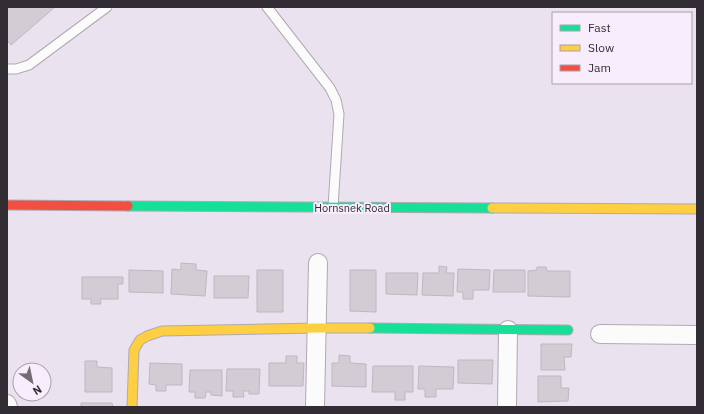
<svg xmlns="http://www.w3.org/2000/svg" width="704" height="414" viewBox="0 0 704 414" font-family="'IBM Plex Sans',sans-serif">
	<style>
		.building { fill: #d2ccd5; stroke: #beb8c1 }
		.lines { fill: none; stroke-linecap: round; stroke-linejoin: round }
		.lane-casing { stroke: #afa9b2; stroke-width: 11 }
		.street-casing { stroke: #afa9b2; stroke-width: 20 }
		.fast-casing { stroke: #afa9b2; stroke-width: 11 }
		.slow-casing { stroke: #afa9b2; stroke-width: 11 }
		.jam-casing { stroke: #afa9b2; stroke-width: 11 }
		.lane { stroke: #fcfbfc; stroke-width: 9 }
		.street { stroke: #fcfbfc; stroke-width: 18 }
		.fast { stroke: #16e098; stroke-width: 9 }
		.slow { stroke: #ffcf43; stroke-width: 9 }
		.jam { stroke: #f24e42; stroke-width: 9 }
		.labels { text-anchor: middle; stroke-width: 4; stroke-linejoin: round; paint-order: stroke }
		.street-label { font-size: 11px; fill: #322d34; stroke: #f7edfc }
	</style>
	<rect width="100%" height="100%" fill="#eae2ee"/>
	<path class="building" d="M7 7H55L11 45 7 40Z
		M181 263 196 264V270L207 271 205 296 171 294 172 269 181 270Z
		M439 266 447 267 446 273H454L453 296 422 295 423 273H439Z
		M537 267H546L547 271H570V297L528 296V271L537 270Z
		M458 269 490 270 489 290H473V299H463V292H457Z
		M129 270 163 271V293L129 292Z
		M257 270H283V312H257Z
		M350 270H376V312L350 311Z
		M494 270H525V292H493Z
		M386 273H418L417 295 386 294Z
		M214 276H249L248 298H214Z
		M82 277H123V284H118V299H100L101 304H91V299H82Z
		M541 344H572L571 357H564L565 370H541Z
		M339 355 350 356V363L366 364V387L332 386V363H339Z
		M286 356H297V363H304L303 386H269V363H286Z
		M458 360H493L492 384 458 383Z
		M85 361H97V367L112 368V392H85Z
		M150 363 182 364V385H166V391H156V385L149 384Z
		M373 366H413V392H405V400H395V392H372Z
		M419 366 454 367 453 389H436V397H425V389H418Z
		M227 369H260L259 394H249V391H243L244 397H233V391H226Z
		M190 370H222V396L211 395V392H206L205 398H195V392H189Z
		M538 376H561V388H569L568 401 538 402Z
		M81 403H112L113 407H81Z"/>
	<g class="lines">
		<g class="lane-casing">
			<path id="lane" d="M267 7 330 88 336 100 339 114 333 207
				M7 69H16L29 65 107 7"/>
		</g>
		<g class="street-casing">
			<path id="street" d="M600 334 697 335
				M7 404 8 407
				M315 407 318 263
				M507 407 508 330"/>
		</g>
		<g class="fast-casing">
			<path id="fast" d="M128 206 492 208
				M370 328 568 330"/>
		</g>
		<g class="slow-casing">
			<path id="slow" d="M492 208 697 209
				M132 407 134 350 140 340 147 336 162 331 317 328H370"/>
		</g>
		<g class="jam-casing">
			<path id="jam" d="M7 205 128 206"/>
		</g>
		<use href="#lane" class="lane"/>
		<use href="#street" class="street"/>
		<use href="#fast" class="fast"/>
		<use href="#slow" class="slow"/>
		<use href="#jam" class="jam"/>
	</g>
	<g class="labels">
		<g class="street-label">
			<text x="352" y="212">Hornsnek Road</text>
		</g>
	</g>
	<rect width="704" height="414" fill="none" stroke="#322d34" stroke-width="16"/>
	<rect x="552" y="12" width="140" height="72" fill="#f7edfc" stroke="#a8a0ac"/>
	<rect x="560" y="25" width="20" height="6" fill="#16e098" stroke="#a8a0ac"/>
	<text x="588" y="32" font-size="12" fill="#322d34">Fast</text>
	<rect x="560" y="45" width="20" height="6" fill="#ffcf43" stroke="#a8a0ac"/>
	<text x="588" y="52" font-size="12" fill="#322d34">Slow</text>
	<rect x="560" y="65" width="20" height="6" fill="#f24e42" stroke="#a8a0ac"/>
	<text x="588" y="72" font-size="12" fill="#322d34">Jam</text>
	<g transform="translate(32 382) rotate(147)"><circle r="19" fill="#f7edfc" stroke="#a8a0ac"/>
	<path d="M0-3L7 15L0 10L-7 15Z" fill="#726c75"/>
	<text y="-6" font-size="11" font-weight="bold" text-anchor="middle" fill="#322d34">N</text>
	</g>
</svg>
